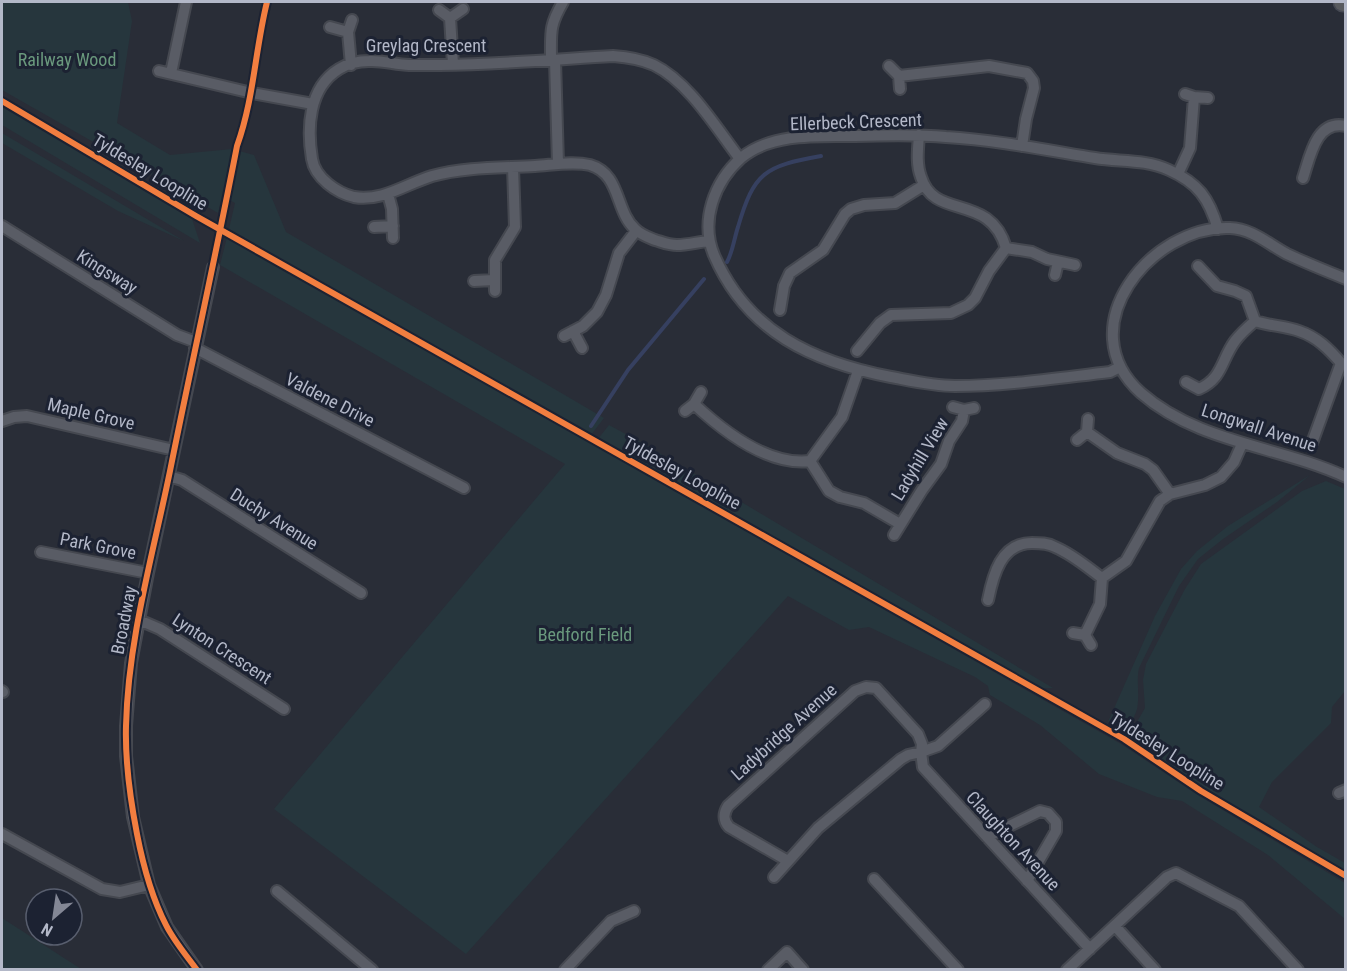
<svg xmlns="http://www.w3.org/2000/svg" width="1347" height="971" viewBox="0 0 1347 971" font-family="'Roboto Condensed',sans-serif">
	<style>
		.green { fill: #26363d }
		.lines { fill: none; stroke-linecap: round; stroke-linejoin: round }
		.stream { stroke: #364060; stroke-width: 4 }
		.street-casing { stroke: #454850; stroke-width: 14 }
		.highway-casing { stroke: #464953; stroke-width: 21 }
		.street { stroke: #595c65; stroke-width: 10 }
		.highway { stroke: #595b5f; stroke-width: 18 }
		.cycleway-casing { stroke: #1c2232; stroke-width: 10 }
		.cycleway { stroke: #f27e40; stroke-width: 6 }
		.labels { text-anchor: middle; stroke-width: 6; stroke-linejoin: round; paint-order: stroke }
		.street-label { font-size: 18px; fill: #b3b8c8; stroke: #1c2232 }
		.park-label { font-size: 18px; fill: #6a997d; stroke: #1c2232 }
	</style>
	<rect width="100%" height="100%" fill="#292d37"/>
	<path class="green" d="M2 2H128L132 21 117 123 170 155 232 149 254 155 286 232 604 418 591 435 229 229 235 203 222 196 218 213 2 90Z
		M2 105 192 219 200 243 2 125Z
		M2 133 184 241 118 211 2 143Z
		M227 237 1121 744 1201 797 1345 883V919L1268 855 1182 801 1157 797 1099 774 1040 725 990 695 988 686 975 677 869 627 849 630 788 596 466 954 274 809 565 464 220 265Z
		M609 425 646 445 1053 688H1040L598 439Z
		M1310 475 1277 502 1223 539 1198 559 1179 586 1139 668C1136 681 1140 695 1137 709 1135 716 1130 725 1126 732L1108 722 1155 616 1181 569 1197 551 1228 526Z
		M1326 481 1345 489V691L1332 707 1331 723 1272 782 1259 807 1317 847 1345 863V873L1206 789 1148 752 1129 736 1145 708 1143 680 1146 664 1185 589 1201 564 1302 491Z
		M2 918 81 969H2Z"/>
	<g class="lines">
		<path class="stream" d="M727 262C733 251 734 239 738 227 754 172 765 166 821 156
			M591 426 628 370 704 279"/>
		<g class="street-casing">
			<path id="street" d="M439 10 450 18
				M330 27 348 32
				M551 60C551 32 549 26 563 2
				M555 60 558 164
				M453 64 450 18 463 9
				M351 65 348 32 352 20
				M889 66 899 76 900 89
				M159 71 252 93 313 104
				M171 73 186 2
				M899 76 989 66 1027 73 1033 81 1034 88 1026 119 1022 146
				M1185 94 1194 97 1208 98
				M1178 174 1190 148 1194 97
				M1303 178C1310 157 1316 119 1346 126
				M388 194 392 209 393 238
				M2 226 177 335 196 342
				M374 227 393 226
				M708 241C698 242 687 245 677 245 669 245 662 242 655 240 648 237 641 235 635 229 615 211 621 174 590 165 573 161 552 165 535 166 501 168 465 167 432 176 406 184 382 202 354 197 337 193 315 178 312 159 307 129 308 88 339 69 347 64 359 61 369 61 382 60 396 65 409 65 477 66 546 60 613 56 627 57 641 59 654 65 689 82 717 129 740 159
				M1006 248 1032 252 1047 259 1075 265
				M1198 266 1217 286 1235 291 1246 296 1255 321C1270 326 1285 326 1299 331 1317 337 1329 349 1341 363L1346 364
				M1055 275 1058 262
				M1346 279C1326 271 1306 263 1287 254 1268 244 1253 229 1230 228 1151 225 1068 328 1141 393 1198 443 1279 446 1346 477
				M474 281 494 280
				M495 291V260L515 227 513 167
				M780 310 784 286 790 273 823 250 845 214 851 209 864 205 895 203 924 185
				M573 331 582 348
				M564 336 583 326 597 312 606 295 619 253 636 231
				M195 348 464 488
				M857 351 880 323 891 315 951 313 968 305 975 298 989 271 1006 248C990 192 934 221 921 177 916 164 918 149 919 135
				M1120 367 1110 372C1058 378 1007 386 955 386 933 386 912 381 891 377 813 362 747 332 714 255 700 221 714 182 741 158 771 133 818 136 855 136 885 135 916 134 946 137 996 140 1046 150 1095 158 1120 162 1145 159 1169 170 1198 183 1209 198 1218 229
				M1186 382 1199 389C1223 378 1221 360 1235 341 1241 333 1248 327 1255 321
				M694 404C723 431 768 466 810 461L842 417 858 371
				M953 407 964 410 974 408
				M685 411 694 404 701 392
				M2 421 14 417 27 416 174 450
				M1087 432 1117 453 1145 464 1153 470 1170 494
				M1077 440 1087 432 1088 419
				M1312 443 1341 363
				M810 461 829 491 840 497 864 503 900 524
				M169 476 182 480 361 593
				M894 535 922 490 941 464 949 441 962 421 964 410
				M41 552 148 573
				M988 600C993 575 1001 543 1032 543 1040 543 1048 543 1055 547 1072 554 1087 567 1102 578L1126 561 1160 501 1170 494 1205 485 1221 477 1234 462 1242 444
				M139 620 160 629 284 709
				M1073 633 1085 635 1091 645
				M1085 635 1100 604 1102 578
				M2 691 3 692
				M985 704 938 746 921 752 923 767 1090 949
				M1339 793 1346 790
				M2 834 102 889 120 892 149 885
				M987 837 1040 811 1048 813 1056 822V831L1027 881
				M774 877 818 828 901 759 908 755 921 752 922 744 918 734 876 688 866 687 855 691 728 806C723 814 723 820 729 827L788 861
				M874 879 958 970
				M277 891 372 970
				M1115 926 1155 970
				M197 970 167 927 149 885 133 817 126 756V726L131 663 148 573 213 267
				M565 970 611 921 634 911
				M768 970 787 952 803 970
				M1067 970 1167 877 1176 873 1239 906 1298 970"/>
		</g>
		<g class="highway-casing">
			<path id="highway" d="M1343 2H1346"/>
		</g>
		<use href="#street" class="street"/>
		<use href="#highway" class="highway"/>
		<g class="cycleway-casing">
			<path id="cycleway" d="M2 101 196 216 1124 739 1201 791 1346 876
				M197 970C186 955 174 941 166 925 151 896 143 865 137 834 130 798 125 762 126 726 128 640 153 554 170 471 192 362 216 254 237 146 254 99 255 50 267 2"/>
		</g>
		<use href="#cycleway" class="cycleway"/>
	</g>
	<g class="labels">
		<g class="street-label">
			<text x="426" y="52">Greylag Crescent</text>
			<text transform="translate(856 122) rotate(-2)" y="6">Ellerbeck Crescent</text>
			<text transform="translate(150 172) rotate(31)" y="6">Tyldesley Loopline</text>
			<text transform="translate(107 272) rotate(32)" y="6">Kingsway</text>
			<text transform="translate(330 400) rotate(27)" y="6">Valdene Drive</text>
			<text transform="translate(91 414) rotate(13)" y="6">Maple Grove</text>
			<text transform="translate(1259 428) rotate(18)" y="6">Longwall Avenue</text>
			<text transform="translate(920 459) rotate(-59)" y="6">Ladyhill View</text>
			<text transform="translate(682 473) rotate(29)" y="6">Tyldesley Loopline</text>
			<text transform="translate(274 519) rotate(32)" y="6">Duchy Avenue</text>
			<text transform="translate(98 546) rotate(11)" y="6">Park Grove</text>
			<text transform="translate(124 620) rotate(-79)" y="6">Broadway</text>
			<text transform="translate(222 649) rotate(33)" y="6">Lynton Crescent</text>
			<text transform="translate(784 732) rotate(-42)" y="6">Ladybridge Avenue</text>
			<text transform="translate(1167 751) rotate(32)" y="6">Tyldesley Loopline</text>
			<text transform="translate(1013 841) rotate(47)" y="6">Claughton Avenue</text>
		</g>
		<g class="park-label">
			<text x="67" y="66">Railway Wood</text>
			<text x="585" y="641">Bedford Field</text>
		</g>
	</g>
	<rect width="1347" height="971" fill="none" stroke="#b3b8c8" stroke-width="6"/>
	<g transform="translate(54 917) rotate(209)"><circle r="28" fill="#1c2232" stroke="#585e6e" stroke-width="1.5"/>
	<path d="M0-4.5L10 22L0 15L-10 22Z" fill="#838795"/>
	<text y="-9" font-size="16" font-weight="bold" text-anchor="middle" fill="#b3b8c8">N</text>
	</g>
</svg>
